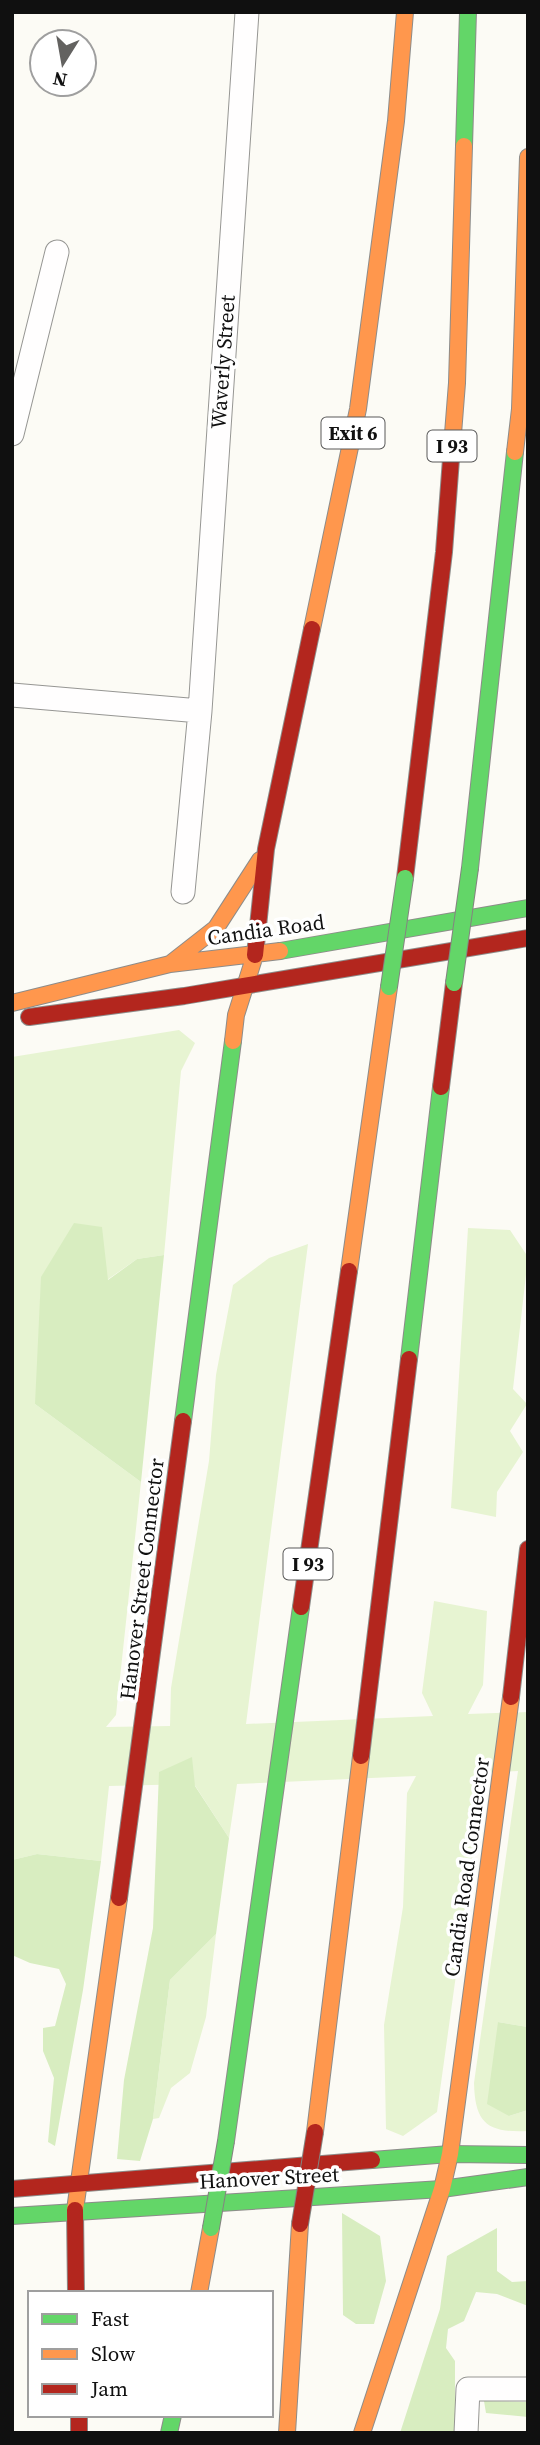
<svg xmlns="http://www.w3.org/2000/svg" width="540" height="2445" viewBox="0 0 540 2445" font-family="'Source Serif 4',serif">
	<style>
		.green { fill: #e7f4d2 }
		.forest { fill: #d8edc0 }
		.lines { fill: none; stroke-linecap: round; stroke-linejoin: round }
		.street-casing { stroke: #969693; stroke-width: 25 }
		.fast-casing { stroke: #8d8c8a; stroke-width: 18 }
		.slow-casing { stroke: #8d8c8a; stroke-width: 18 }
		.jam-casing { stroke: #8d8c8a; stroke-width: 18 }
		.street { stroke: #fffefe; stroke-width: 23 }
		.fast { stroke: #63d668; stroke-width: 16 }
		.slow { stroke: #ff974d; stroke-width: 16 }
		.jam { stroke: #b3261e; stroke-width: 16 }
		.fast-bridge-casing { stroke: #848380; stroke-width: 18; stroke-linecap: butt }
		.jam-bridge-casing { stroke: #848380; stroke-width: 18; stroke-linecap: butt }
		.fast-bridge { stroke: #63d668; stroke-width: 16 }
		.jam-bridge { stroke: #b3261e; stroke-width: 16 }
		.labels { text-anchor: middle; stroke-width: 7; stroke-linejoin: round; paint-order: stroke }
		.shield { fill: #fff; stroke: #585858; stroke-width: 2 }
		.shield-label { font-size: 19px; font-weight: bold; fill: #101010 }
		.street-label { font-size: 21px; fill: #101010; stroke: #fff }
	</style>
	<rect width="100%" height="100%" fill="#fcfbf5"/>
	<path class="green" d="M179 1030 195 1043 181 1071 164 1255 137 1259 107 1280 35 1404 141 1482 116 1715 106 1727 170 1726 171 1688 209 1461 216 1375 233 1285 269 1258 308 1244 246 1724 433 1716 422 1693 434 1601 487 1611 483 1685 468 1714 528 1712V2027L498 2022 509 2116 528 2110V2131C487 2133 475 2123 474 2083L518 1771 484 1773 437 2112 403 2136 386 2129 384 2025 403 1907 407 1793 416 1776 237 1784 229 1838 194 1784 109 1786 101 1861 37 1854 12 1860V1057Z
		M468 1228 510 1230 528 1257 513 1389 527 1404 510 1431 523 1452 497 1492 496 1517 451 1508Z
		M216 1934 206 2017 190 2073 171 2088 159 2118 153 2119 170 1980Z"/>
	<path class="forest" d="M74 1223 102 1227 108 1280 137 1259 164 1255 141 1482 35 1404 41 1277Z
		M192 1757 195 1786 229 1838 216 1934 170 1980 153 2119 140 2161 117 2159 124 2080 153 1928 159 1772Z
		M37 1854 101 1861 83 1990 55 2146 48 2142 54 2078 43 2051V2028L55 2026 66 1984 59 1969 30 1963 12 1955V1860Z
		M498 2022 528 2027V2110L509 2116 487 2104Z
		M342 2213 380 2236 386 2281 374 2324H356L343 2315Z
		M497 2228V2271L512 2282 528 2281V2306L497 2294 476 2292 464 2321 448 2329 446 2348 455 2361V2433H400L440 2309 447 2256Z
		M484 2401 528 2402V2417L486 2413Z"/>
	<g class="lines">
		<g class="street-casing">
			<path id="street" d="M12 434 57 252
				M12 695 200 711
				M183 892 200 711 247 12
				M466 2433 468 2389H528"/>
		</g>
		<g class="fast-casing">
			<path id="fast" d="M464 146 468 12
				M470 868 515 452
				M280 951 528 908
				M409 1359 441 1087
				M183 1421 233 1041
				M226 2141 301 1607
				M372 2160 450 2154 528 2155
				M12 2216 442 2189 528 2177
				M169 2433 173 2415"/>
		</g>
		<g class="slow-casing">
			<path id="slow" d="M515 452 520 409 528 157
				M451 459 457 383 464 146
				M312 629 358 409 396 121 405 12
				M170 964 216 928 260 860
				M12 1003 170 964 280 951
				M233 1041 236 1015 255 955
				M349 1271 389 987
				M315 2132 361 1756
				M442 2189 450 2154 511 1697
				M75 2210 119 1898
				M199 2293 211 2228
				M287 2433 300 2224
				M362 2433 442 2189"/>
		</g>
		<g class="jam-casing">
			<path id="jam" d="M405 878 444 552 451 459
				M255 955 266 849 312 629
				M29 1017 184 996 528 938
				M441 1087 454 983
				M301 1607 349 1271
				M511 1697 528 1549
				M361 1756 409 1359
				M119 1898 183 1421
				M12 2189 372 2160
				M75 2210 76 2293
				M79 2415V2433"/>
		</g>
		<use href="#street" class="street"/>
		<use href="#fast" class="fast"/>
		<use href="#slow" class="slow"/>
		<use href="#jam" class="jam"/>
		<g class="fast-bridge-casing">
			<path id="fast-bridge" d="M454 983 470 868
				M389 987 405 878
				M211 2228 226 2141"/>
		</g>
		<g class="jam-bridge-casing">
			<path id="jam-bridge" d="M300 2224 315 2132"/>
		</g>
		<use href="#fast-bridge" class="fast-bridge"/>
		<use href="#jam-bridge" class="jam-bridge"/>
	</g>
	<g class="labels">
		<g class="shield">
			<rect x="321.5" y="417.5" width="63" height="31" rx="5"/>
			<rect x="427.5" y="430.5" width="49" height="31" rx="5"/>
			<rect x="283.5" y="1548.5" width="49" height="31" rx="5"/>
		</g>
		<g class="shield-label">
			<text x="353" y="440">Exit 6</text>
			<text x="452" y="453">I 93</text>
			<text x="308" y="1571">I 93</text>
		</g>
		<g class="street-label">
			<text transform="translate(223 362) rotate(-86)" y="7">Waverly Street</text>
			<text transform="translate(266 930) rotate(-8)" y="7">Candia Road</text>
			<text transform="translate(142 1579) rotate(-83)" y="7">Hanover Street Connector</text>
			<text transform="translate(467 1867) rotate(-82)" y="7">Candia Road Connector</text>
			<text transform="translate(269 2178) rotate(-3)" y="7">Hanover Street</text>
		</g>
	</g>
	<rect width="540" height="2445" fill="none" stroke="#101010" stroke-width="28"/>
	<rect x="28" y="2291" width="245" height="126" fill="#ffffff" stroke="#9f9f9f" stroke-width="2"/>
	<rect x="42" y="2314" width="35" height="10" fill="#63d668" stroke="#9f9f9f" stroke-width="2"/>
	<text x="91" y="2326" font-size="21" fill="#101010">Fast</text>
	<rect x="42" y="2349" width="35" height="10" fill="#ff974d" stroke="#9f9f9f" stroke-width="2"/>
	<text x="91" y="2361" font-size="21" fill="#101010">Slow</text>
	<rect x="42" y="2384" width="35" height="10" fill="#b3261e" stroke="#9f9f9f" stroke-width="2"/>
	<text x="91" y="2396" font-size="21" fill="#101010">Jam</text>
	<g transform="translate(63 63) rotate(191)"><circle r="33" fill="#ffffff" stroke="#9f9f9f" stroke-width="2"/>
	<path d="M0-5L12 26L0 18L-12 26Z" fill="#636260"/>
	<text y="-10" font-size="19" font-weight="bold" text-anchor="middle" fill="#101010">N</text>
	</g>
</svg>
